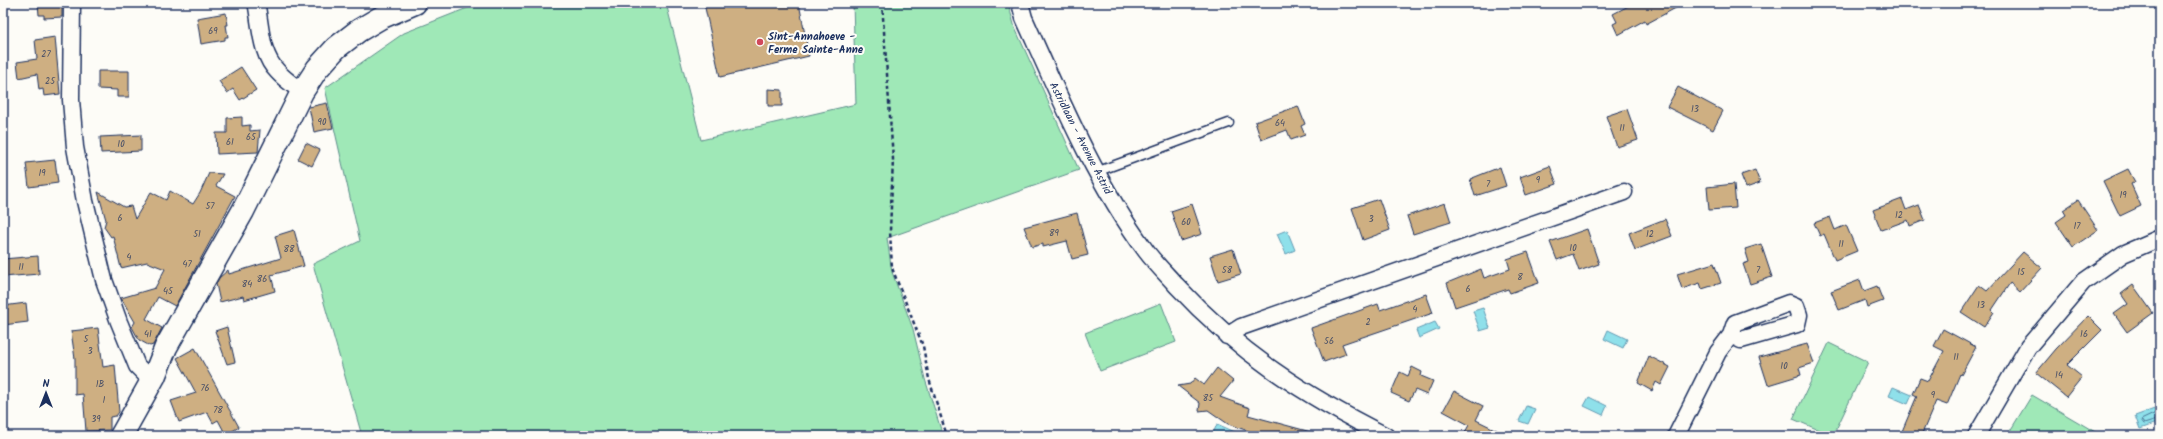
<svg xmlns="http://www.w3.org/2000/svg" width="2163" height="439" viewBox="0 0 2163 439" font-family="Kalam,sans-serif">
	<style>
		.green { fill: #9fe8b7; stroke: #5d8c8a }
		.water { fill: #8fe0ea; stroke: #6199b2 }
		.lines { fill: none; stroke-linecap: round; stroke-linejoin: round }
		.shore { stroke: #497696; stroke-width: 1 }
		.building { fill: #ceaf82; stroke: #1b2f5e }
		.lane-casing { stroke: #1b2f5e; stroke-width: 11 }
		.street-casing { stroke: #1b2f5e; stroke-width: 19 }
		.secondary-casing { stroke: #1b2f5e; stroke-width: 25 }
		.path { stroke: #1b2f5e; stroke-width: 2.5; stroke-dasharray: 4 3; stroke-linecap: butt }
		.lane { stroke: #fdfcf7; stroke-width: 8 }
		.street { stroke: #fdfcf7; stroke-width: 16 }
		.secondary { stroke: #fdfcf7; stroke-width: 22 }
		.poi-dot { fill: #d1495b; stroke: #fdfcf7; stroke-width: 1.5 }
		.labels { text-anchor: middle; stroke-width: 4; stroke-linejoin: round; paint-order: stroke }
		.number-label { font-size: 9px; fill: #484f67 }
		.poi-label { font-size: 11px; font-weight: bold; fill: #1b2f5e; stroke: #fdfcf7; text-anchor: start }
		.street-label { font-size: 11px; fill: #1b2f5e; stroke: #fdfcf7 }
	</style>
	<rect width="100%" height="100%" fill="#fdfcf7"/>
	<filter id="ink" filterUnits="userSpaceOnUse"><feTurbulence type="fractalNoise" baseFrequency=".025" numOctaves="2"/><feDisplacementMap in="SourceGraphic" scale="8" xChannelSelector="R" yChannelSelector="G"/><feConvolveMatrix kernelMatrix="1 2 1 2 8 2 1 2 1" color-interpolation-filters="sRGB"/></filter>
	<g filter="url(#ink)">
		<path class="green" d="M480 3H666L701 140 856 104 853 3H1008L1015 28 1079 170 887 238 892 272 913 329 925 379 943 436H362L313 264 360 241 325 88 404 33Z
			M1161 303 1176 342 1100 371 1085 333Z
			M1829 343 1868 362 1833 436 1793 419Z
			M2032 395 2102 436H2019L2010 431Z"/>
		<path class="water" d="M1287 230 1295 250 1286 254 1277 234Z
			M1483 308 1490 328 1480 331 1473 311Z
			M1435 322 1439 329 1419 338 1416 330Z
			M1608 330 1627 339 1623 348 1604 339Z
			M1893 387 1912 395 1908 404 1889 396Z
			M1589 397 1607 406 1603 415 1584 406Z
			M1526 406 1535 409 1528 424 1519 421Z
			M2160 407V422L2140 429 2135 416Z
			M1217 424 1244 436H1212Z"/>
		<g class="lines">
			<path class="shore" d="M2160 411 2141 420 2144 424 2160 419"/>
		</g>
		<path class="building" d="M38 3H62V17L44 18V15H39Z
			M704 3H799L809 56 720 77Z
			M1634 3H1685L1646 24 1645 20 1618 35 1613 24 1617 22 1613 14Z
			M226 13 228 25H226L228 37H225V40L201 44 197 18Z
			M55 37 60 94 44 96 43 89 39 90 37 74 19 78 17 62 37 59 35 40Z
			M241 67 256 90 240 100 233 89 227 93 219 81Z
			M98 71H129V97H117V90L98 89Z
			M1678 87 1723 111 1713 130 1667 107Z
			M768 89 782 90V106H768Z
			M327 103 333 128 314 132 309 107Z
			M1298 106 1305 124 1301 126 1305 135 1291 140 1287 130 1261 140 1255 122Z
			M1627 109 1638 140 1617 147 1606 116Z
			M242 117V126L250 125V131L260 130 258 152 217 154 216 133H227V118Z
			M141 135V151L101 153 100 137Z
			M306 143 320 150 312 166 298 159Z
			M55 160 58 183 29 187 26 163Z
			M1550 166 1557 184 1526 195 1520 177Z
			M1500 167 1506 186 1475 196 1470 179Z
			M2128 169 2135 182 2131 184 2141 206 2120 216 2103 181Z
			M1755 170 1760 183 1746 188 1741 175Z
			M209 173 223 174 216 186 235 196 175 306 158 297 146 319 162 328 153 345 150 346 139 340 132 327 135 322 121 298 155 288 165 269 147 262 121 268 113 236 111 237 104 227 106 220 98 192 124 207 131 206 135 219 151 192 166 200 170 191 193 204 200 193Z
			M1734 184 1736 208 1709 210 1707 187Z
			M1379 199 1390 230 1363 240 1352 208Z
			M1902 199 1906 210 1919 205 1925 220 1910 226 1908 220 1881 230 1873 210Z
			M2078 200 2098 230 2073 247 2056 222 2066 215 2063 210Z
			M1445 203 1451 222 1413 234 1407 216Z
			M1192 204 1202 234 1181 241 1171 211Z
			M1077 213 1088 255 1072 259 1067 241 1043 247V244L1032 247 1024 227Z
			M1830 217 1835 230 1846 225 1857 251 1835 260 1824 234 1820 236 1814 223Z
			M1665 219 1672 236 1635 250 1629 233Z
			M1587 229 1599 264 1579 271 1573 254 1557 260 1550 242Z
			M294 230 304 266 271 275 275 291 244 300 243 296 220 302 216 284 219 278 228 270 229 274 281 258 275 236Z
			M1761 244 1772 277 1750 284 1743 264 1749 262 1745 249Z
			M1233 249 1241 274 1218 281 1210 256Z
			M1528 252 1539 283 1510 293 1508 289 1455 307 1447 283 1481 269 1484 278 1510 269 1507 259Z
			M2023 252 2042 268 2020 292 2010 283 1992 310 1994 312 1984 327 1961 312 1979 285 1987 291Z
			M38 256 39 274 3 277V259Z
			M1714 263 1721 283 1702 289 1700 283 1682 289 1677 274Z
			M1860 280 1864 291 1877 286 1883 301 1867 307 1865 300 1839 310 1831 291Z
			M2133 285 2153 313 2127 332 2114 314 2128 304 2121 294Z
			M1426 294 1433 313 1342 344 1346 354 1324 362 1311 328 1378 304 1380 310Z
			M26 303 28 322 3 325V306Z
			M2088 316 2102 330 2067 365 2082 377 2066 397 2036 373 2056 349Z
			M227 327 235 362 227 364 215 331Z
			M98 328 103 367 115 365 119 412 116 416 110 417V430L86 431 83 394 75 395V359L71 331Z
			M1943 329 1976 347 1961 375 1960 374 1947 405 1936 401 1921 436H1900L1917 396 1913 394 1920 378 1928 381 1944 351 1934 346Z
			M1807 344 1814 363 1799 368 1801 375 1768 385 1759 357Z
			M195 348 239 427 226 435 218 420 213 423 207 412 179 422 171 401 196 393 177 358Z
			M1649 356 1670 367 1661 385 1656 382 1652 391 1638 383Z
			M1412 367 1422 372 1421 376 1433 381 1427 395 1415 390 1409 401 1391 393 1400 372 1408 376Z
			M1217 368 1233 381 1220 397 1250 408 1248 415 1311 432V436H1263L1228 424 1208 410 1199 411 1200 403 1178 386 1190 384 1195 378 1204 385Z
			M1454 391 1483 406 1476 420 1509 436H1463L1469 425 1443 411Z"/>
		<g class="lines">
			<g class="lane-casing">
				<path id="lane" d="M1096 172 1229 123"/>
			</g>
			<g class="street-casing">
				<path id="street" d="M72 3 71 100 75 147 85 201 104 280 119 322 137 366 145 374 154 377
					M1020 3 1024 18C1060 98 1094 180 1146 251 1155 263 1166 274 1176 285 1239 353 1304 395 1386 436
					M257 7C261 29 261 55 278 72 285 80 295 86 302 92
					M1227 336 1241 327 1624 192
					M1676 436 1718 352 1731 335 1735 323 1789 303 1796 306 1799 315 1797 324 1741 340 1731 335
					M1976 436 2028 347 2083 282 2123 254 2160 238"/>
			</g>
			<g class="secondary-casing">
				<path id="secondary" d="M121 436 154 377 166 347 243 211 302 92 317 69 336 48 358 31 380 18 415 3"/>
			</g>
			<path class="path" d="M882 3 893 159 890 231 892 268 923 346 929 379 947 436"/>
			<use href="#lane" class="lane"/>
			<use href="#street" class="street"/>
			<use href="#secondary" class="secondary"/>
		</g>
	</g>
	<circle class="poi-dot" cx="760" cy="42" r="4"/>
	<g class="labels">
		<g class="number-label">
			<text x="213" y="34">69</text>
			<text x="46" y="57">27</text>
			<text x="50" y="84">25</text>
			<text x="1695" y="112">13</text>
			<text x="322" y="125">90</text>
			<text x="1280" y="126">64</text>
			<text x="1622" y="131">11</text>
			<text x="251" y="140">65</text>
			<text x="230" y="145">61</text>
			<text x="121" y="147">10</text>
			<text x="42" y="176">19</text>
			<text x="1538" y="183">9</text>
			<text x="1488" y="187">7</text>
			<text x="2123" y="198">19</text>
			<text x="210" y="209">57</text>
			<text x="1899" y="218">12</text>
			<text x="120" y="221">6</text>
			<text x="1371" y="222">3</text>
			<text x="1186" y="225">60</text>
			<text x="2077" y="229">17</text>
			<text x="1054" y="236">89</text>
			<text x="197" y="237">51</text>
			<text x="1650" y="237">12</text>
			<text x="1841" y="247">11</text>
			<text x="1573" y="251">10</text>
			<text x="289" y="252">88</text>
			<text x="129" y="260">4</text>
			<text x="187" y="267">47</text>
			<text x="21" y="270">11</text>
			<text x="1227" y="273">58</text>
			<text x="1758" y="273">7</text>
			<text x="2021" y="275">15</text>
			<text x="1520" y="280">8</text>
			<text x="262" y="282">86</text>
			<text x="247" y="287">84</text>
			<text x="1468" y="292">6</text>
			<text x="168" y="294">45</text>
			<text x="1981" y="308">13</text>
			<text x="1415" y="312">4</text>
			<text x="1368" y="325">2</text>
			<text x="148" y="337">41</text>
			<text x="2084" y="337">16</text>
			<text x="86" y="342">5</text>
			<text x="1329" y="344">56</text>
			<text x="90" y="354">3</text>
			<text x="1956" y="360">11</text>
			<text x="1784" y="369">10</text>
			<text x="2059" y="378">14</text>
			<text x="100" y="387">1B</text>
			<text x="205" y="391">76</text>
			<text x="1933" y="398">9</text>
			<text x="1208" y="401">85</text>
			<text x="104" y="403">1</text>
			<text x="218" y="413">78</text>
			<text x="96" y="422">39</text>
		</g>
		<g class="poi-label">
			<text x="768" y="40">Sint-Annahoeve -<tspan x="768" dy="13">Ferme Sainte-Anne</tspan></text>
		</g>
		<g class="street-label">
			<text transform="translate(1081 138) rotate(63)" y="4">Astridlaan - Avenue Astrid</text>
		</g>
	</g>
	<rect width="2163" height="439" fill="none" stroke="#fdfcf7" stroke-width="16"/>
	<rect x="8" y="8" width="2147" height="423" fill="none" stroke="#1b2f5e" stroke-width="1.5" filter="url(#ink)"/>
	<g transform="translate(46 393)" stroke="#fdfcf7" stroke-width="3" paint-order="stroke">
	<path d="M0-3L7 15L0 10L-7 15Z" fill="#1b2f5e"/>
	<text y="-6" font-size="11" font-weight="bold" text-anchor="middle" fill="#1b2f5e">N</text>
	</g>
</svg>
